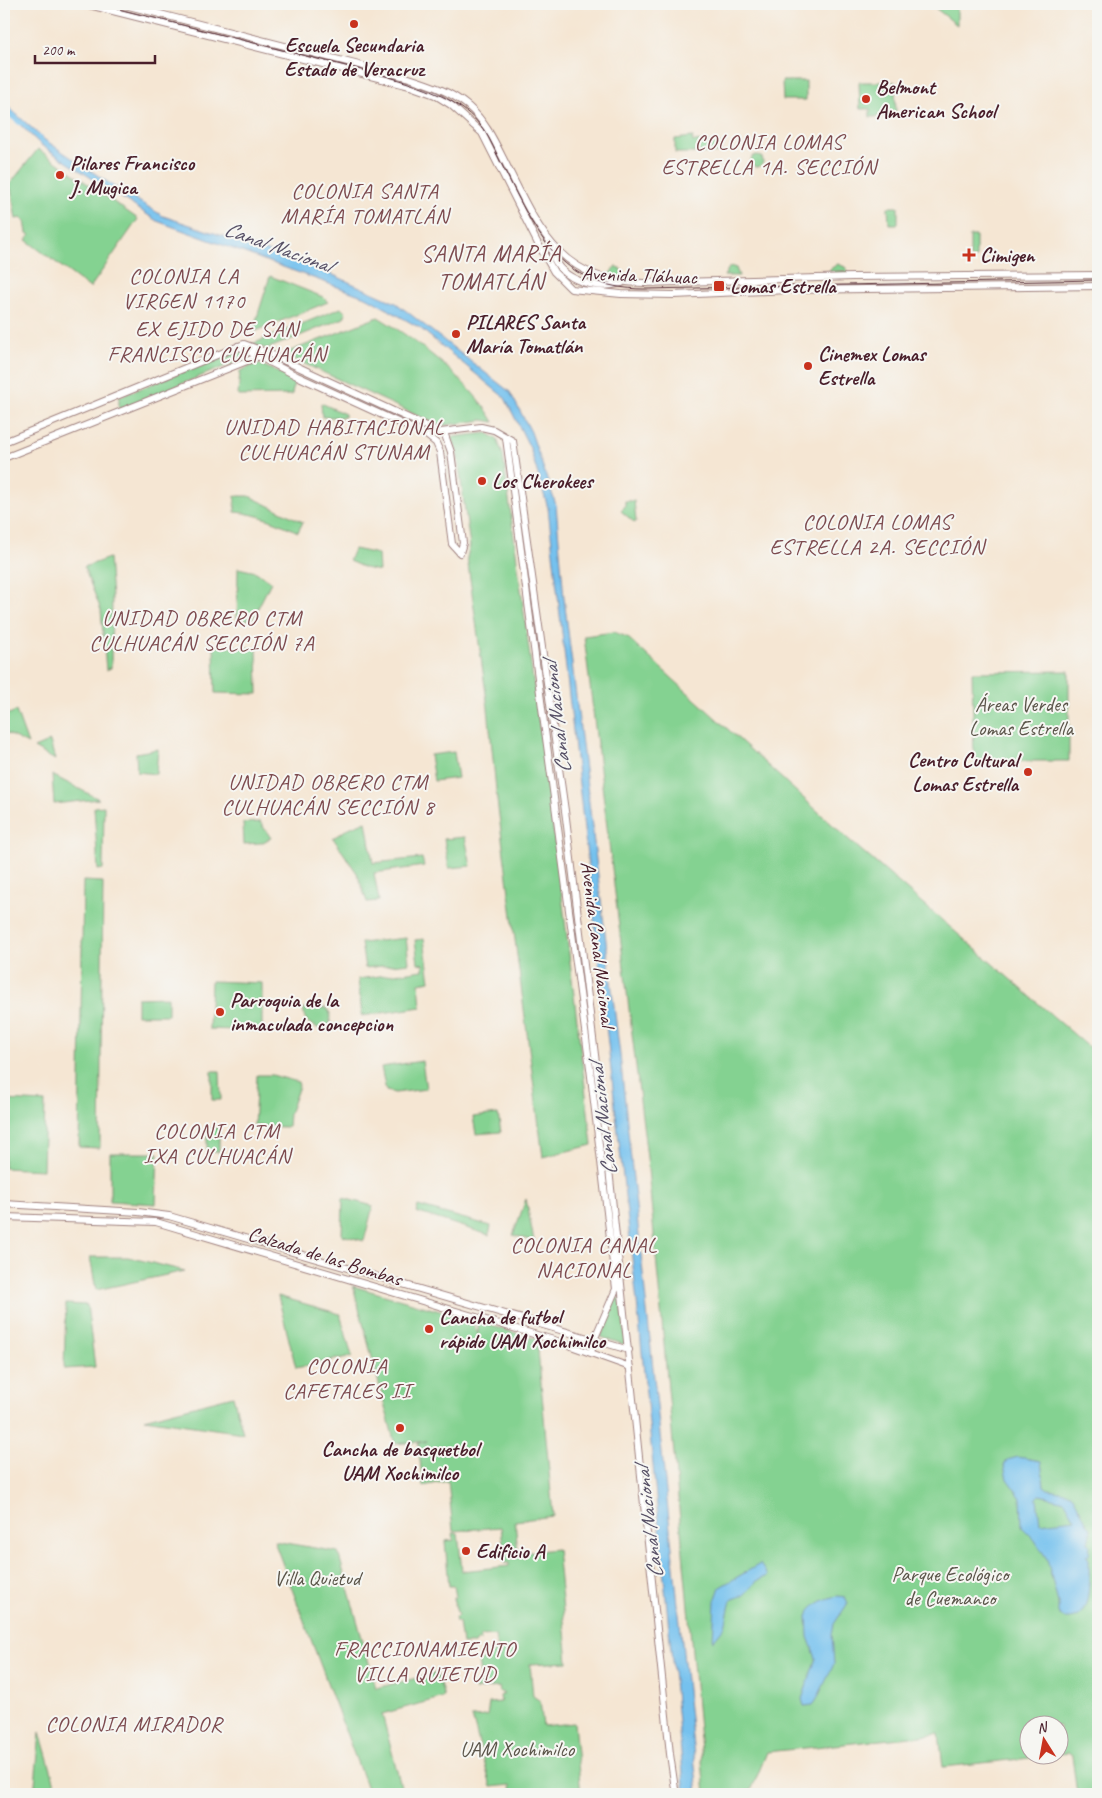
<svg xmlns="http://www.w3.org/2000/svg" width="1102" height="1798" viewBox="0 0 1102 1798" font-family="Caveat,sans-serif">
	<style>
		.green { fill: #84d291; stroke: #67785e }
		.water { fill: #74c1ee; stroke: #5f708c; fill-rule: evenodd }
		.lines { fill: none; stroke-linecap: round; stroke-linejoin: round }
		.canal { stroke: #74c1ee; stroke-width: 4.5 }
		.secondary-casing { stroke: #a0827f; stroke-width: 8 }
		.secondary { stroke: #fff; stroke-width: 6 }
		.rail { stroke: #4a1f2b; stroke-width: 1 }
		.poi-dot { fill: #c8321e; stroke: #f6f6f2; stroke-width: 2 }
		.labels { text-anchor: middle; stroke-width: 4; stroke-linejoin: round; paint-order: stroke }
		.poi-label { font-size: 21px; font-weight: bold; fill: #4a1f2b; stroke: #f6f6f2; text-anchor: start }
		.street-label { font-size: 21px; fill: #4a1f2b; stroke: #f6f6f2 }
		.park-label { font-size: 21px; fill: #5b554a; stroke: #f6f6f2 }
		.neighbourhood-label { font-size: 22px; letter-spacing: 1px; fill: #7d4b4f; stroke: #f6f6f2 }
		.water-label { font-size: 22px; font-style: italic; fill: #575066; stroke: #f6f6f2 }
		.quarter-label { font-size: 24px; letter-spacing: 1px; fill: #7d4b4f; stroke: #f6f6f2 }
	</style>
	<rect width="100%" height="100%" fill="#f6f6f2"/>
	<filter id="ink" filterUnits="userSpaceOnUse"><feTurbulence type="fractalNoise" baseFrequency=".02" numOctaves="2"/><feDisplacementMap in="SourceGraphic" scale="10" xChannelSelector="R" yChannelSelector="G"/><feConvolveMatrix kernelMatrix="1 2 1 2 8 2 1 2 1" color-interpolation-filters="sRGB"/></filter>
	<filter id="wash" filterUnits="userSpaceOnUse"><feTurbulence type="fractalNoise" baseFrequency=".0096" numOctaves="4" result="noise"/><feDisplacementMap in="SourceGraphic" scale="20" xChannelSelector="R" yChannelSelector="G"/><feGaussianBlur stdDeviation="1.12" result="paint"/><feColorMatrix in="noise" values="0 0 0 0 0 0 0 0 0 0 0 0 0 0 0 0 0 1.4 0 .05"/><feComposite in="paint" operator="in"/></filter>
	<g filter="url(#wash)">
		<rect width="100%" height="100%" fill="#f5e6d3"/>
		<path class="green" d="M930 4H957V25Z
			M782 81H806V100H783Z
			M859 82H895L896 116 870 117V109H860Z
			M693 137 692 141 721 144 720 153H675V139Z
			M38 149 138 219 90 288 26 240 30 235 27 233 25 221 21 218 16 219 11 189 5 190Z
			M751 161a6 6 0 1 1 12 0a6 6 0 1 1-12 0Z
			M888 207H898V224H889Z
			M970 236H976V258H970Z
			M838 264 845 267 851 276H828L830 269Z
			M730 266 736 268 739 276H724Z
			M615 267 620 268 626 280 608 276Z
			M270 276 323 297 328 302 256 331 253 330Z
			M341 308 346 313 344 318 267 349 252 344Z
			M378 317C418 341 471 382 494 422L483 420 440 426 283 354Z
			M233 352 249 354 246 358 119 409V397Z
			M258 363 294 380 292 395 238 396 240 371Z
			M321 403 345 414V417H322Z
			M487 433 497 439 503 455 563 904 592 1145 543 1157 497 800 488 708 467 557 470 546 457 452 452 437Z
			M235 496H249L303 522 298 532C277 522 258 514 235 512Z
			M625 501H634L636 521 635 523 621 511 625 506Z
			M354 549 378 554 379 571 365 568 349 561Z
			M109 558 112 597 111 668 106 670 101 610 84 567Z
			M238 568 256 572 271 582 252 620H237Z
			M614 632 627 637 847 838 1098 1055V1794H1077L1072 1756 1068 1753 1060 1754V1726H1030V1756H1050L943 1767 939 1734 767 1752 751 1791 705 1794 647 1158 584 636Z
			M214 646 257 648 258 694 215 693Z
			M1069 671V761H974L972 672Z
			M16 711 28 744 4 732V716Z
			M50 741 55 760 34 748Z
			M158 749 156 774 137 772 136 753Z
			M454 752 458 778 434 781 430 755Z
			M52 775 99 799 54 804Z
			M104 806 103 869 98 870 94 807Z
			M366 821 373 863 422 858 424 866 374 873 379 901 367 902 357 873 333 838 349 828Z
			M260 822 271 838 261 843 244 844 243 823Z
			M465 837 471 866 449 868 444 839Z
			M83 881 103 882 100 1148 79 1147Z
			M406 938 409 963 365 968 361 943Z
			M424 939 430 981 419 983 421 1007 362 1016 358 979 423 970V964L418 963 415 940Z
			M211 981 262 983V1031L209 1029Z
			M168 997V1015H137V998Z
			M304 1008H326L330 1013V1024L326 1031C313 1026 302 1023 304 1008Z
			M422 1061 426 1089 395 1093 386 1091 381 1067Z
			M212 1071H220L221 1100H212Z
			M257 1075H272L298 1082 299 1086 289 1114 288 1127 254 1126Z
			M4 1100 45 1102 43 1170 4 1168Z
			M498 1114 501 1132 476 1134 473 1117Z
			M207 1128H219V1152H207Z
			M110 1153H158L156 1204 110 1201Z
			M343 1198 373 1206 364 1241 342 1235Z
			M526 1199 534 1241 513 1235Z
			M418 1206 491 1226 489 1235 416 1212Z
			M90 1257H128L185 1271 96 1290Z
			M353 1286 464 1318 473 1324 478 1334V1322L537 1339 553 1516 515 1521 518 1553 557 1549 568 1662 530 1664 533 1696 540 1701 543 1726 574 1723 581 1794H512L511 1785 491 1787 472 1717 487 1716 489 1703 501 1702 500 1696 504 1693 500 1692 499 1687 478 1689 476 1691 475 1685 481 1684 478 1659H488V1651L492 1654 497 1650 495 1635 480 1636V1642L478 1640 475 1644H462L459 1622H456L455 1617 458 1616 453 1598 456 1597 454 1586H449L445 1541 454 1540 453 1533H458L462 1571 509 1566V1563H505L501 1527 453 1531 448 1481 423 1486 418 1443 427 1441 395 1444Z
			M278 1296 340 1314 352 1356 296 1368Z
			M621 1298 626 1345 601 1337 615 1299Z
			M66 1304 87 1305 95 1367 64 1369Z
			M233 1396 243 1433 144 1419Z
			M274 1541 338 1552 376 1688 437 1673 444 1697 382 1714 403 1794H369Z
			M40 1732 58 1794H34Z"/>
		<path class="water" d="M4 103 45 140 109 183 163 216 313 266 396 303 510 392 531 432 556 505 564 598 620 1055 698 1794H685L638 1311 548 508 530 448 505 398 420 328 368 298 157 221 41 145 4 109Z
			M1018 1457 1041 1461 1044 1486 1048 1489 1071 1493C1079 1505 1083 1519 1091 1529L1088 1543 1090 1544 1089 1555H1086L1089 1559C1089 1578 1093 1622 1065 1619L1058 1613V1603L1047 1559 1034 1539 1022 1527 1021 1498 1007 1479 1004 1466 1007 1460ZM1040 1495 1065 1501 1075 1519 1040 1523 1037 1498Z
			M760 1564 768 1576 757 1581 744 1595 731 1600 725 1626 713 1641 715 1601 720 1587Z
			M838 1596 845 1597 848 1603 834 1624 832 1634 834 1664 816 1701 813 1705 804 1706 802 1699 816 1658 808 1637 807 1616C813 1604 825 1598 838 1596Z"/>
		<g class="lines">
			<path class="canal" d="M4 110 20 123"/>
		</g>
	</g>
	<g filter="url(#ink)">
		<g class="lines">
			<g class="secondary-casing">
				<path id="secondary" d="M85 4 410 86 435 95 451 105 482 133 537 242 554 272 571 289 621 294 674 295 789 290 1098 286
					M121 4 406 77C428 84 450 91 468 106 484 120 493 138 502 156 536 223 556 283 644 283L853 277 1098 275
					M551 245C552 278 595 292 622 283
					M238 346 297 376 426 435 436 443 440 452 452 544 460 553
					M441 432 481 427 494 430 513 441 566 818 609 1169 670 1754 675 1789 678 1794
					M506 438 590 1068 616 1289 594 1340 591 1353
					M4 442 244 344 268 353 445 435 451 452 463 543 460 553
					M4 458 257 357
					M4 1204 138 1212 169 1216 629 1350
					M4 1217 156 1222 557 1341 630 1367"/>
			</g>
			<use href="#secondary" class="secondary"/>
			<path class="rail" d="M98 4 386 76C421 87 461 98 484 130 491 140 496 153 501 163 535 230 557 289 645 289L1098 280"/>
		</g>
	</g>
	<g class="poi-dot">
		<circle cx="354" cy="24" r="5"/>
		<circle cx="866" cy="99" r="5"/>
		<circle cx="60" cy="175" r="5"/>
		<path d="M966.5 247.5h5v5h5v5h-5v5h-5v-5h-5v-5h5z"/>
		<rect x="713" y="280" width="12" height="12" rx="2.5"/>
		<circle cx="456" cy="334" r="5"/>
		<circle cx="808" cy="366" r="5"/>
		<circle cx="482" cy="481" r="5"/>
		<circle cx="1028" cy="772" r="5"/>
		<circle cx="220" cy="1012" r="5"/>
		<circle cx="429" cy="1329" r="5"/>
		<circle cx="400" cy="1428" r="5"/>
		<circle cx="466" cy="1551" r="5"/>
	</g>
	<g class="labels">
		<g class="poi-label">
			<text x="354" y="52" text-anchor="middle">Escuela Secundaria<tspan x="354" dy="24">Estado de Veracruz</tspan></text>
			<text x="876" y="94">Belmont<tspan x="876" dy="24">American School</tspan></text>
			<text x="70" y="170">Pilares Francisco<tspan x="70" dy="24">J. Mugica</tspan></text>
			<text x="980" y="262">Cimigen</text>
			<text x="730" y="293">Lomas Estrella</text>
			<text x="466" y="329">PILARES Santa<tspan x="466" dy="24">María Tomatlán</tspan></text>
			<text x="818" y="361">Cinemex Lomas<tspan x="818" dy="24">Estrella</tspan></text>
			<text x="492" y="488">Los Cherokees</text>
			<text x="1018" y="767" text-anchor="end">Centro Cultural<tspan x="1018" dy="24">Lomas Estrella</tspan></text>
			<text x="230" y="1007">Parroquia de la<tspan x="230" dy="24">inmaculada concepcion</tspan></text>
			<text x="439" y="1324">Cancha de futbol<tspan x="439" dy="24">rápido UAM Xochimilco</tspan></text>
			<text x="400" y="1456" text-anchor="middle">Cancha de basquetbol<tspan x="400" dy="24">UAM Xochimilco</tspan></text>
			<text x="476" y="1558">Edificio A</text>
		</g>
		<g class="street-label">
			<text transform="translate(639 275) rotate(2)" y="7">Avenida Tláhuac</text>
			<text transform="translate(598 944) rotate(83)" y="7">Avenida Canal Nacional</text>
			<text transform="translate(325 1256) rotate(17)" y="7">Calzada de las Bombas</text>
		</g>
		<g class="park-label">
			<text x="1021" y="711">Áreas Verdes<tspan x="1021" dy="24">Lomas Estrella</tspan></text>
			<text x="950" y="1581">Parque Ecológico<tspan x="950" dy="24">de Cuemanco</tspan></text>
			<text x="317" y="1585">Villa Quietud</text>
			<text x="517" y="1756">UAM Xochimilco</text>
		</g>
		<g class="neighbourhood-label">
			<text x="769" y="149">COLONIA LOMAS<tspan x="769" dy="25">ESTRELLA 1A. SECCIÓN</tspan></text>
			<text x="365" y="198">COLONIA SANTA<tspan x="365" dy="25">MARÍA TOMATLÁN</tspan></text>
			<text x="184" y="283">COLONIA LA<tspan x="184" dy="25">VIRGEN 1170</tspan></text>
			<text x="217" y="336">EX EJIDO DE SAN<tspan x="217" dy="25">FRANCISCO CULHUACÁN</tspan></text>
			<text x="334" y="434">UNIDAD HABITACIONAL<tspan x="334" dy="25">CULHUACÁN STUNAM</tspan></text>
			<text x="877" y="529">COLONIA LOMAS<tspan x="877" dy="25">ESTRELLA 2A. SECCIÓN</tspan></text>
			<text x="202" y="625">UNIDAD OBRERO CTM<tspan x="202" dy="25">CULHUACÁN SECCIÓN 7A</tspan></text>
			<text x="328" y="789">UNIDAD OBRERO CTM<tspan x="328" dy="25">CULHUACÁN SECCIÓN 8</tspan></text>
			<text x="217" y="1138">COLONIA CTM<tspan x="217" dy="25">IXA CULHUACÁN</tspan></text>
			<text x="584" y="1252">COLONIA CANAL<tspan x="584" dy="25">NACIONAL</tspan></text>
			<text x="347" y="1373">COLONIA<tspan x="347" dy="25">CAFETALES II</tspan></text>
			<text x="425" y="1656">FRACCIONAMIENTO<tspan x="425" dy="25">VILLA QUIETUD</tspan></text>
			<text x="134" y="1731">COLONIA MIRADOR</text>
		</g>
		<g class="water-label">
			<text transform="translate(278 246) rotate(20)" y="8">Canal Nacional</text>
			<text transform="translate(556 718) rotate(-97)" y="8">Canal Nacional</text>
			<text transform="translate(602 1120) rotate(-97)" y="8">Canal Nacional</text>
			<text transform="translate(648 1523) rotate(-97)" y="8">Canal Nacional</text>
		</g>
		<g class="quarter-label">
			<text x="491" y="261">SANTA MARÍA<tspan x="491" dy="28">TOMATLÁN</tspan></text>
		</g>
	</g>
	<rect width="1102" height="1798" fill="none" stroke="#f6f6f2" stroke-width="20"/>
	<g transform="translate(1044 1740) rotate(349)"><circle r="24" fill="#f6f6f2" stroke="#b1a0a2"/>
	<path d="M0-4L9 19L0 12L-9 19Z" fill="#c8321e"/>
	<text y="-8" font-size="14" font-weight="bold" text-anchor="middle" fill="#4a1f2b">N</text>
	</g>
	<path d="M35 55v8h120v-8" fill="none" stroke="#4a1f2b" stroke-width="2.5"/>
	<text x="42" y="55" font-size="15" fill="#4a1f2b" stroke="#f6f6f2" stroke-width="4" paint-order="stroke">200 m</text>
</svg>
